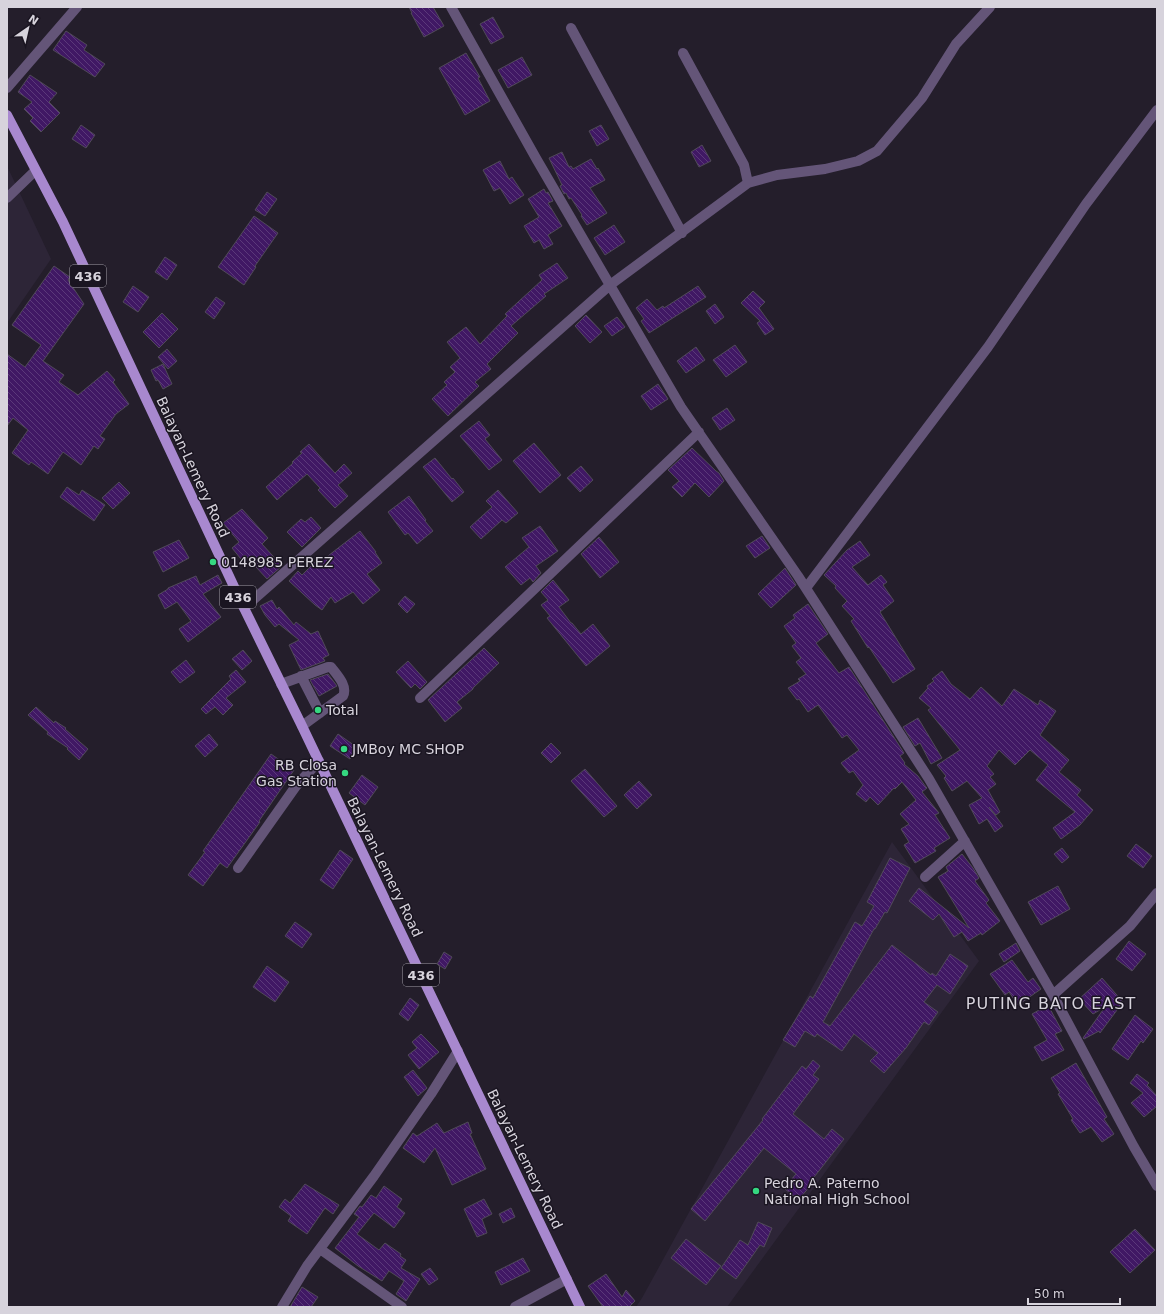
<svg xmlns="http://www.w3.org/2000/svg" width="1164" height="1314" viewBox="0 0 1164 1314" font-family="'DejaVu Sans',sans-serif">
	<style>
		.built { fill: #2d2537 }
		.building { fill: url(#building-back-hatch); stroke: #504a58 }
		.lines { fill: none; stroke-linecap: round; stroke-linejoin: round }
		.minor { stroke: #645578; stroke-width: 10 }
		.major { stroke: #a888cf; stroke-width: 10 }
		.poi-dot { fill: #35d881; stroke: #1a1521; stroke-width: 1.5 }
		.labels { text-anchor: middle; stroke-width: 3; stroke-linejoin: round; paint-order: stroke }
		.shield { fill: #1a1521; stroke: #9e9aa4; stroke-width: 1 }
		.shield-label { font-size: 13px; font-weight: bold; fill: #d7d3dc }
		.street-label { font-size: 14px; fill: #d7d3dc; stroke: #1a1521 }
		.poi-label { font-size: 14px; fill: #d7d3dc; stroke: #1a1521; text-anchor: start }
		.quarter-label { font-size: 16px; letter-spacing: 1px; fill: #d7d3dc; stroke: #1a1521 }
	</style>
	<defs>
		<pattern id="building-back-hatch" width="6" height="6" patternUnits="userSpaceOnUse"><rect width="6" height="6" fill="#401864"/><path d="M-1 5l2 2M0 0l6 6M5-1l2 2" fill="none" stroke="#5b397a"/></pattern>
	</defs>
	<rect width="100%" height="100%" fill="#241e2b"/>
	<path class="built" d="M7 166 51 259 7 323Z
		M892 842 979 961 727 1307H636L642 1298Z"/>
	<path class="building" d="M409 7H433L444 26 424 37 411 13H412Z
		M493 17 504 37 491 44 480 24Z
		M66 31 87 45 84 50 105 64 95 77 53 50Z
		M466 53 480 77 478 78 490 101 465 115 439 68Z
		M522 57 532 75 508 88 498 70Z
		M30 75 57 93 49 102 60 113 41 132 30 121 33 118 24 109 32 102 18 92Z
		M81 125 95 135 86 148 72 139Z
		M601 125 609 139 597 146 589 131Z
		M702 145 711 161 699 167 691 152Z
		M562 152 569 167 571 166 573 169 591 159 597 169 598 168 605 180 590 188 607 213 587 225 581 216 582 215 571 198 569 199 566 193 564 194 560 186 562 185 549 158Z
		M500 161 509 179 512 177 524 195 510 204 500 188 494 191 483 170Z
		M544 189 546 193 548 192 553 201 548 203 562 226 548 235 553 244 544 249 539 240 534 243 524 226 539 217 528 199Z
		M267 192 277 199 265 216 255 210Z
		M254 216 278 233 255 266 256 267 244 285 218 267Z
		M614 225 625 242 605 255 594 238Z
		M165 257 177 265 167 280 155 272Z
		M557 263 568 278 544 294 546 296 511 326 518 333 487 364 491 369 475 382 479 386 448 416 432 399 447 385 444 382 455 372 450 367 460 358 447 342 466 327 480 344 507 316 505 314 542 280 539 275Z
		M54 266 70 277 68 280 84 304 43 361 64 375 59 382 78 395 107 371 115 380 113 382 129 404 116 414 100 436 105 439 98 449 94 446 81 465 63 452 48 474 31 462 29 465 12 453 28 430 13 418 7 426V354L25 367 41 345 12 325Z
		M133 286 149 297 138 312 123 302Z
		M698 286 706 297 649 333 641 321 644 319 636 308 647 299 657 310 663 306 664 308Z
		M753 291 765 302 759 308 774 329 765 335 757 323 760 321 741 303Z
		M216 297 225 303 214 319 205 312Z
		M715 304 724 317 715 324 706 311Z
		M162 313 178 329 159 348 143 332Z
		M586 315 602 332 590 343 575 326Z
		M617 317 625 327 612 336 604 326Z
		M735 345 747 362 726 377 713 360Z
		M696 347 705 360 686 373 677 361Z
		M167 349 177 361 168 369 158 357Z
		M163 364 172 384 163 389 158 380 156 381 151 370Z
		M658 384 668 399 651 410 641 396Z
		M727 408 735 420 720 430 712 418Z
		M479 421 490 435 485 439 502 460 489 470 460 436Z
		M534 443 561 475 540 493 513 461Z
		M309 444 335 473 344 464 352 473 338 485 348 496 335 508 318 490 320 488 307 474 277 500 266 487 293 463 292 462 302 453 300 452Z
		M692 448 716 471 719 473 724 481 709 497 695 483 682 497 672 487 679 481 668 470Z
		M435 458 452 479 453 478 464 492 452 502 423 467Z
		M581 466 593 480 580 492 567 478Z
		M119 482 130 493 113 509 102 498Z
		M67 487 79 495 82 490 105 505 94 521 60 497Z
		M498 490 518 513 506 523 502 520 481 539 470 527 492 507 486 501Z
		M409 496 426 520 425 521 433 531 417 544 408 533 405 535 388 512Z
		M242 509 268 538 262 544 282 566 267 579 245 555 241 559 232 548 239 542 223 523Z
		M311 517 321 528 302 547 287 532 301 519 305 522Z
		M540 526 558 551 536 566 541 573 533 582 530 578 521 585 505 567 529 547 522 538Z
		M360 531 376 552H375L382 563 367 574 380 590 363 604 353 592 335 603 331 597 322 610 315 605 289 581 298 571 302 575 321 556 324 559Z
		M762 536 770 548 755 558 746 546Z
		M599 537 619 562 600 578 581 554Z
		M179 540 189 558 163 572 153 552Z
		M860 541 870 555 852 567 868 585 881 575 887 582 883 585 894 601 880 612 915 669 893 683 869 647 868 648 851 621 854 619 842 606 847 601 835 588 836 586 824 575 847 550Z
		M785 568 796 585 771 608 758 594Z
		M218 575 222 583 203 594 221 617 188 642 179 629 191 621 177 602 165 609 158 595 168 589V588L196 576 200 585Z
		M553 580 569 600 559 607 571 623H572L581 634 593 624 610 646 586 666 547 618 550 616 541 605 548 600 541 592Z
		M405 596 415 604 407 613 398 604Z
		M272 600 277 609 279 607 294 625 296 622 311 634 318 631 329 655 323 658 325 661 301 670 289 645 299 640 279 624 275 627 265 615 260 606Z
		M808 604 828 634 816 643 839 673 849 667 904 753 900 756 905 763 904 764 918 776 926 787 927 788 922 792 939 813 935 815 950 838 934 848 936 851 915 863 904 845 909 842 901 829 909 824 900 814 916 800 902 782 895 789 894 788 878 805 870 797 866 802 856 794 863 785 853 771 849 773 841 763 859 750 847 735 842 738 818 705 808 712 799 699 797 700 788 688 800 681 798 679 806 674 796 662 801 658 792 646 796 643 784 626 795 618 793 615Z
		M484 648 499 663 473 688V689L457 702 462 708 445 722 428 700Z
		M243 650 252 661 242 670 232 659Z
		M186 660 195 672 180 683 171 672Z
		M408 661 427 682 420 689 415 684 411 688 396 672Z
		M236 670 246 682 226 698 233 705 223 715 215 707 206 714 201 709 231 679 229 676Z
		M942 671 951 684 970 699 981 687 1002 706 1014 689 1038 705 1040 700 1056 711 1040 735 1069 760 1059 772 1081 790 1077 795 1093 810 1080 825 1061 839 1053 828 1075 812 1036 780 1048 765 1030 750 1015 765 999 750 987 766 994 774 990 777 996 784 988 790 1000 812 996 815 989 807 1003 826 995 832 987 819 979 824 969 805 982 798 967 781 952 791 944 778 946 776 937 765 960 750 928 710 931 708 919 698 928 688 927 686 934 681 932 679Z
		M328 674 337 686 319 696 310 680Z
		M36 707 54 723 55 721 66 728 65 729 88 749 79 760 67 749 68 748 47 734 48 732 28 715Z
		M918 718 942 758 931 764 920 743 915 746 903 727Z
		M209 734 218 745 205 757 195 746Z
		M338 734 358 748 350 759 330 746Z
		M551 743 561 753 551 763 541 753Z
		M271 754 294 770 259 821 260 822 227 868 220 863 203 886 188 875 205 852 203 851Z
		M585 769 617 806 604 817 571 781Z
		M362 775 378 787 365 805 349 793Z
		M639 781 652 795 637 809 624 795Z
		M1136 844 1152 856 1143 868 1127 856Z
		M1062 848 1069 857 1062 863 1054 854Z
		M340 850 353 859 333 889 320 880Z
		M962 854 973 868 979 878 975 881 989 900 986 903 1000 921 982 935 981 933 968 941 962 932 954 937 939 914 933 920 909 901 919 888 969 928 938 877 948 871 946 867Z
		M890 858 910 868 887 913 885 912 875 929H874L823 1022 830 1026 892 945 931 975 932 973 936 976 950 954 968 966 950 994 937 985 924 1002 938 1012 929 1025 924 1022 906 1048 884 1073 870 1061 878 1053 854 1034 842 1051 817 1034 815 1037 805 1031 795 1047 783 1040 810 996 813 998 855 922 862 926 874 906 867 902Z
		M1058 886 1070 909 1041 925 1028 902Z
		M295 922 312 934 302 948 285 936Z
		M1129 941 1146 954 1132 971 1116 959Z
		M1016 943 1020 951 1004 962 999 954Z
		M444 952 452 957 445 969 437 964Z
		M1012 960 1028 982 1033 978 1041 989 1018 1005 1009 992 1005 995 990 974Z
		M267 966 289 982 275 1002 253 987Z
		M1102 978 1123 1002 1100 1033 1099 1031 1084 1039 1083 1038 1105 1007 1093 1014 1079 999Z
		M410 998 419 1005 408 1021 399 1014Z
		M1048 1005 1062 1031 1055 1034 1064 1050 1042 1061 1034 1047 1047 1040 1032 1014Z
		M1135 1015 1153 1029 1143 1043 1141 1041 1128 1060 1112 1049Z
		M421 1034 439 1052 419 1069 408 1055 417 1048 412 1042Z
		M813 1060 820 1066 813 1075 819 1079 793 1114 824 1139 832 1129 844 1139 811 1181 813 1183 798 1200 784 1188 796 1174 764 1148 705 1221 691 1209 763 1120 762 1119 802 1066 806 1069Z
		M1076 1063 1107 1117 1104 1119 1114 1134 1102 1142 1091 1127 1080 1133 1071 1120 1073 1119 1058 1094 1060 1093 1051 1078Z
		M413 1070 427 1088 418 1096 404 1077Z
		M1137 1074 1149 1083 1147 1085 1157 1096V1106L1144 1117 1131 1103 1143 1093 1130 1083Z
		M468 1122 472 1133 470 1134 486 1169 452 1185 435 1148 424 1163 403 1148 413 1133 417 1136 437 1123 444 1133Z
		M305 1184 339 1205 333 1214 325 1208 307 1234 288 1221 291 1216 279 1207 285 1199 290 1203Z
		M384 1186 402 1199 397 1207 405 1213 394 1228 374 1213 357 1234 379 1250 385 1243 401 1254 400 1256 406 1260 401 1268 420 1279 406 1301 396 1294 404 1281 389 1271 382 1281 358 1266 335 1248 359 1217 354 1214 360 1206 362 1207 371 1195 376 1198Z
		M484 1199 492 1214 482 1219 487 1233 477 1237 464 1209Z
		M511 1208 515 1217 503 1223 499 1214Z
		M758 1222 772 1228 764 1247 760 1245 736 1279 721 1268 740 1240 748 1245Z
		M1135 1229 1155 1250 1130 1273 1110 1252Z
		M686 1239 721 1266 706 1285 671 1258Z
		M523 1258 530 1271 501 1285 495 1272Z
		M430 1268 438 1279 429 1285 421 1274Z
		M606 1274 622 1297 626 1290 635 1301 629 1307H603L588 1286Z
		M302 1287 318 1297 311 1307H290Z"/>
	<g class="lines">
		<path class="minor" d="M451 7 537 160 681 407 798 576 929 779 1053 995 1134 1147 1157 1186
			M571 28 682 233
			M683 53 744 165 748 183
			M7 88 77 7
			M7 198 35 171
			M806 588 988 347 1086 204 1157 110
			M244 608 610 285 748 183 777 175 825 169 858 161 877 151 922 98 956 44 990 7
			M301 676 320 713
			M281 684 328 667H331C337 675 348 686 343 696L302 726
			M420 698 699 432
			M238 868 296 786 319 761
			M925 877 965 841
			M1053 995 1130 926 1157 893
			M320 1249 402 1307
			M282 1307 307 1266 374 1176 431 1094 458 1051
			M515 1307 567 1279"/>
		<path class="major" d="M7 115 63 222 244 608 302 726 580 1307"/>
	</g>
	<g class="poi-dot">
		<circle cx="213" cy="562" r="4"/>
		<circle cx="318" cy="710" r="4"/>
		<circle cx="344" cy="749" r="4"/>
		<circle cx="345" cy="773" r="4"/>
		<circle cx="756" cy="1191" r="4"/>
	</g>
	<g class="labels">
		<g class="shield">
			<rect x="70" y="265" width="36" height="22" rx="3"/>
			<rect x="220" y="586" width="36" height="22" rx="3"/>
			<rect x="403" y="964" width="36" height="22" rx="3"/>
		</g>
		<g class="shield-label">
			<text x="88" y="281">436</text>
			<text x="238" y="602">436</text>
			<text x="421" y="980">436</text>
		</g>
		<g class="street-label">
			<text transform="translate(193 467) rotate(65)" y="5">Balayan-Lemery Road</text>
			<text transform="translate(385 867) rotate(64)" y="5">Balayan-Lemery Road</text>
			<text transform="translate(525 1159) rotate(64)" y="5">Balayan-Lemery Road</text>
		</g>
		<g class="poi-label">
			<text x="221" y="567">0148985 PEREZ</text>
			<text x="326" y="715">Total</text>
			<text x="352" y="754">JMBoy MC SHOP</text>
			<text x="337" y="770" text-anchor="end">RB Closa<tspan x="337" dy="16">Gas Station</tspan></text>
			<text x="764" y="1188">Pedro A. Paterno<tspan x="764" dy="16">National High School</tspan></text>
		</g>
		<g class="quarter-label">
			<text x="1051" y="1009">PUTING BATO EAST</text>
		</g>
	</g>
	<rect width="1164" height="1314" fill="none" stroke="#d7d3dc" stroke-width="16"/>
	<g transform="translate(28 28) rotate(34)" stroke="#1a1521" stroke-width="3" paint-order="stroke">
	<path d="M0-3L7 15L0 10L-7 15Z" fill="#d7d3dc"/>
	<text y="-6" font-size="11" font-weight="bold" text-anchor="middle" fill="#d7d3dc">N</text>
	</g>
	<path d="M1028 1298v6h92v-6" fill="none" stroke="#d7d3dc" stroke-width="2"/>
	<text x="1034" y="1298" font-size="12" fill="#d7d3dc" stroke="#1a1521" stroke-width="3" paint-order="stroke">50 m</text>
</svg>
